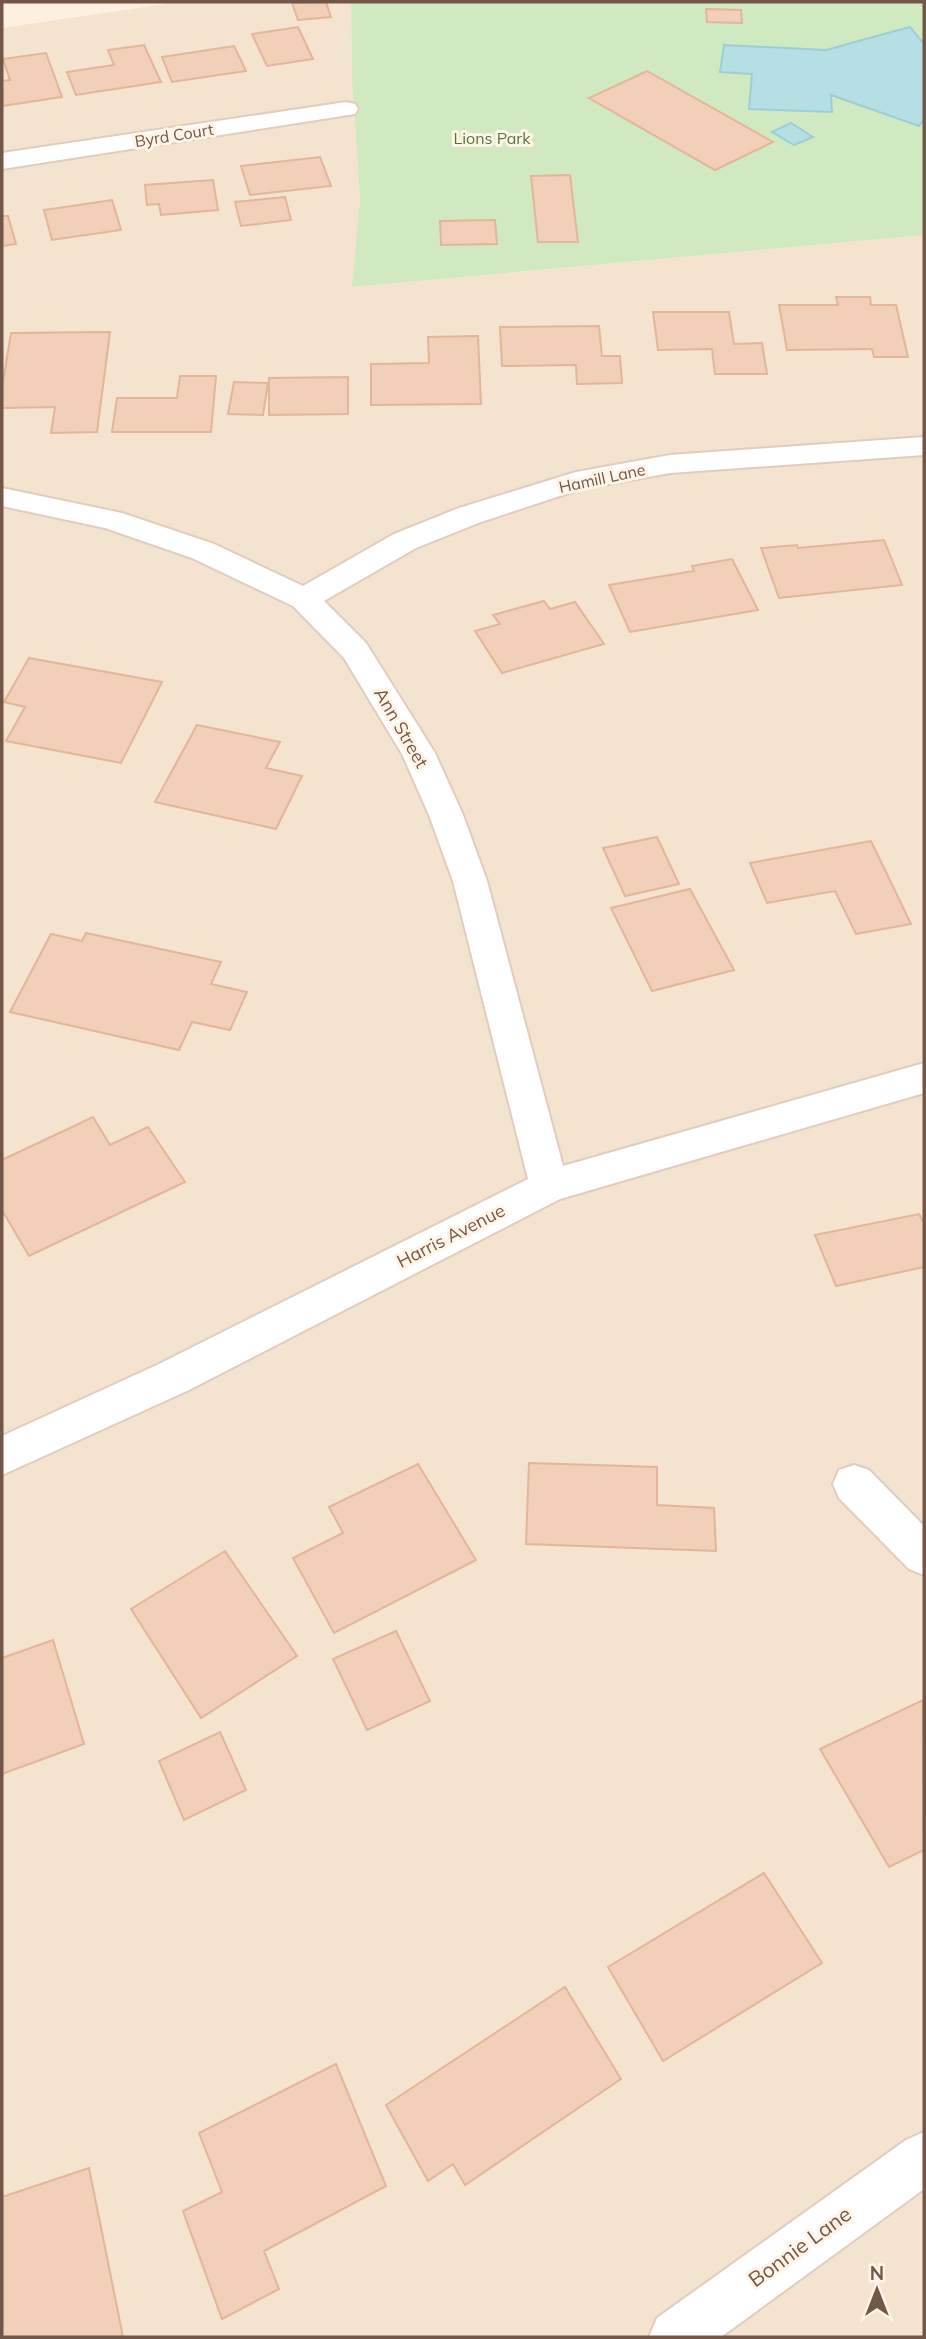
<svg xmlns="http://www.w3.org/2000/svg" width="926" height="2339" viewBox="0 0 926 2339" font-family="Mulish,sans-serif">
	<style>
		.residential { fill: #f3e3cf }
		.green { fill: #d1e9c0 }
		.water { fill: #b6dee5; stroke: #9cced6; stroke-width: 2 }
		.building { fill: #f1cfb9; stroke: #e3b599; stroke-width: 2 }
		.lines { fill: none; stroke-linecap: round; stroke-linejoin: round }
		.street-casing { stroke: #e0cdbd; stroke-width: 4 }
		.street { fill: #fff; fill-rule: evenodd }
		.labels { text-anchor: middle; stroke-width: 6; stroke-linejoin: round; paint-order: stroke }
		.far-street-label { font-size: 16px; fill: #725748; stroke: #fff5e7 }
		.far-park-label { font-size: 16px; fill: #527841; stroke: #fff5e7 }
		.street-label { font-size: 18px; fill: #725748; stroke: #fff5e7 }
		.near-street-label { font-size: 21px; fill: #725748; stroke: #fff5e7 }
	</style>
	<rect width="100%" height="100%" fill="#fcf1e1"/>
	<path class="residential" d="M179 2H351L352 80 360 200 353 287 924 235V2337H2V28Z"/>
	<path class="green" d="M351 2H924V235L352 287 360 200 352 80Z"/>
	<path class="water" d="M910 27 924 44V119L919 126 831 95 832 112 749 109 752 74 720 72 724 45 826 50Z
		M791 123 813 137 794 145 772 132Z"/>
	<path class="building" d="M326 2 331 17 298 20 292 3Z
		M706 9 741 10 742 23 707 22Z
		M298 27 313 59 267 66 252 34Z
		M144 45 161 82 76 95 67 72 114 65 108 50Z
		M234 46 246 71 172 82 162 57Z
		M46 53 62 97 2 106V81L10 80 3 59Z
		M647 71 773 142 715 170 589 98Z
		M320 157 331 186 250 195 241 166Z
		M570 175 578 242H538L531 176Z
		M213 180 218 210 161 215 159 204 147 205 145 185Z
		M285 197 291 220 241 226 235 202Z
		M112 200 121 230 52 240 44 210Z
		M2 216H8L16 244 2 246Z
		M495 220 497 244 441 245 440 221Z
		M836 297H870L871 305H896L908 357H874L872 349 787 350 779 305H838Z
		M653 312H729L734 344 762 343 767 374H715L712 349 658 350Z
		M599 326 602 356H620L622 383 577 384 576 365 502 366 500 327Z
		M110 332 97 432 51 433 55 407 2 408V388L11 333Z
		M478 336 481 404 371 405V364L429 363 428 337Z
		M180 376H216L211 432H112L117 398H177Z
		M348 377V414L269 415V378Z
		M234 382 268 383 263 415 228 414Z
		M884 540 902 585 779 598 761 548 797 545 798 548Z
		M732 559 758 610 630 632 609 585 694 571 692 566Z
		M544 601 550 609 575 602 604 644 502 673 475 631 500 624 493 615Z
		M29 658 162 682 121 763 6 741 25 707 4 702Z
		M197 725 280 742 266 768 302 776 276 829 155 802Z
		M657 837 679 884 625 896 603 848Z
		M871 841 911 924 856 934 835 891 767 903 750 863Z
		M690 889 734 970 652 991 611 908Z
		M86 933 221 962 211 984 247 992 230 1030 192 1022 179 1050 10 1012 51 934 82 941Z
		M93 1117 110 1145 148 1127 185 1182 29 1256 2 1210V1160Z
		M919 1214 924 1223V1267L836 1286 815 1235Z
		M529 1463 657 1467V1505L714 1508 716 1551 526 1544Z
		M418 1464 476 1560 334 1633 293 1558 343 1533 329 1507Z
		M225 1551 297 1656 201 1718 131 1609Z
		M396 1631 430 1701 367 1730 333 1659Z
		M53 1640 84 1744 2 1774V1658Z
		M923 1700 924 1850 889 1867 820 1749Z
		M220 1732 246 1790 184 1820 159 1761Z
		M764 1873 822 1963 663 2061 608 1967Z
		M565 1987 621 2079 465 2185 453 2164 428 2181 386 2105Z
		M336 2064 386 2186 264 2251 279 2289 222 2319 183 2211 222 2192 199 2133Z
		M89 2168 123 2337H2V2197Z"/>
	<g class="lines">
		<g class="street-casing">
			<path id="street" d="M346 102 355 104 358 109 355 114 2 169V153Z
				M924 437V455L670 473 581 489 481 522 416 548 324 601 366 643 435 753 463 815 487 881 563 1166 924 1063V1093L560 1199 189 1390 2 1475V1436L159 1364 528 1179 453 881 429 815 402 754 344 658 293 606 192 558 105 528 2 506V488L122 513 214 544 303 586 394 534 459 508 576 472 670 455Z
				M854 1465 869 1470 924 1526V1575L909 1569 839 1498 833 1484 839 1470Z
				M924 2132V2189L721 2337H649L657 2318 906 2140Z"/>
		</g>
		<use href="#street" class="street"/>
	</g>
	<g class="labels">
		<g class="far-street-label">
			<text transform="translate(174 135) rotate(-9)" y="6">Byrd Court</text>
			<text transform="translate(602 478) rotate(-12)" y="6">Hamill Lane</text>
		</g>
		<g class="far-park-label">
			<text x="492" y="144">Lions Park</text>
		</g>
		<g class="street-label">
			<text transform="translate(401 728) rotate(60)" y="6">Ann Street</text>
			<text transform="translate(451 1236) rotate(-27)" y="6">Harris Avenue</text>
		</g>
		<g class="near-street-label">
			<text transform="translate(800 2247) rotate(-36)" y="7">Bonnie Lane</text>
		</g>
	</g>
	<rect width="926" height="2339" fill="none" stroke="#725748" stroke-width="7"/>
	<g transform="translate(877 2290)" stroke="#fff5e7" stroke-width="5" paint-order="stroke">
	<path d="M0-5L12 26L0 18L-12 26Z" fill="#725748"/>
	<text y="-10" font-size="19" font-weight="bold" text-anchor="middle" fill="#725748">N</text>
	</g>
</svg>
